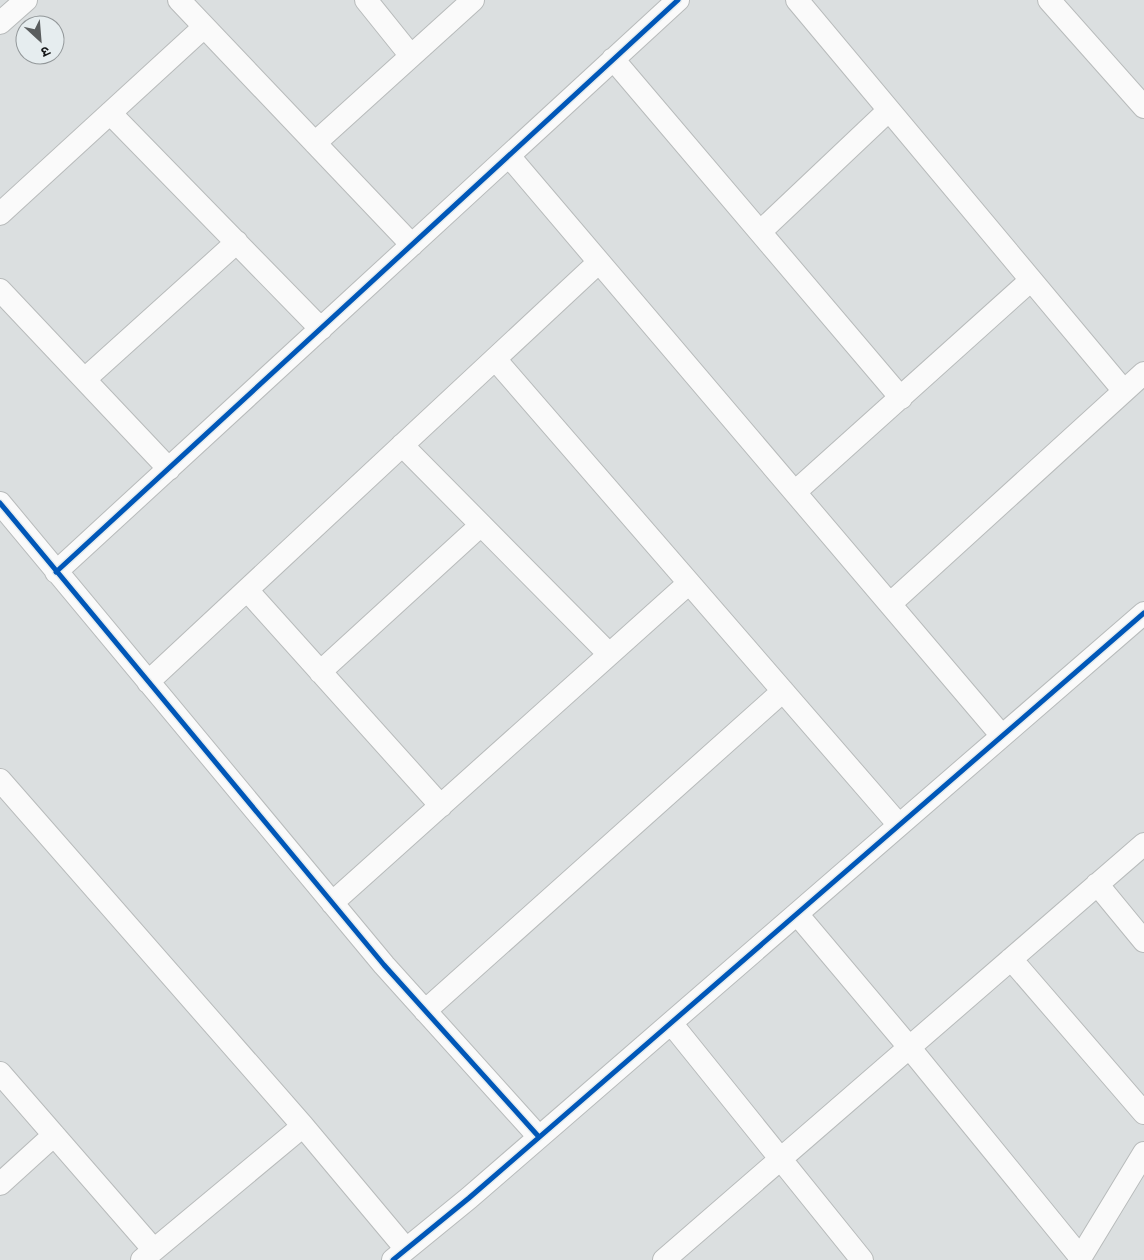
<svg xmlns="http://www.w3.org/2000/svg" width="1144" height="1260" viewBox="0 0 1144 1260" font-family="'IBM Plex Sans','Noto Sans Devanagari',sans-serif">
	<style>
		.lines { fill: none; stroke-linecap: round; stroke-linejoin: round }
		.minor-casing { stroke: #b8bbbb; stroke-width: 24 }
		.minor { stroke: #fafafa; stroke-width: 22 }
		.cycleway-casing { stroke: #e6edef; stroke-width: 8 }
		.cycleway { stroke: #0057b8; stroke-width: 5 }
	</style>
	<rect width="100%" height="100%" fill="#dbdfe0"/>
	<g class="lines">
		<g class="minor-casing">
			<path id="minor" d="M179 0 412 245
				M366 0 411 56
				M797 0 1124 391
				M1049 0 1144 107
				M0 23 26 0
				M613 59 901 398
				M110 113 321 329
				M315 143 473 0
				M509 156 1002 736
				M0 214 204 27
				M760 232 889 110
				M0 290 169 469
				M495 359 899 825
				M85 379 237 242
				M402 445 609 654
				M795 492 1031 280
				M0 503 384 965 539 1137
				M56 572 678 0
				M247 590 441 806
				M890 604 1144 373
				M320 672 481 525
				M148 682 599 262
				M0 780 303 1126 406 1249
				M1097 884 1144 941
				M332 903 689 583
				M797 914 909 1047 1081 1258
				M1011 959 1144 1113
				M425 1011 783 691
				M671 1023 862 1260
				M0 1073 154 1250
				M0 1184 54 1135
				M142 1260 303 1126
				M393 1260 469 1198 1144 613
				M664 1260 1144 844
				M1079 1260 1144 1153"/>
		</g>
		<use href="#minor" class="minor"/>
		<g class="cycleway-casing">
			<path id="cycleway" d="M0 503 384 965 539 1137
				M56 572 678 0
				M393 1260 469 1198 1144 613"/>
		</g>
		<use href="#cycleway" class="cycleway"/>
	</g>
	<g transform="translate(40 40) rotate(154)"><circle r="24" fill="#e6edef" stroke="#929799"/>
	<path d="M0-4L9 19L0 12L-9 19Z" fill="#5a5d5e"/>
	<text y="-8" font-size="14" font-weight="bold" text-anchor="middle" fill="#151718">उ</text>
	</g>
</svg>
